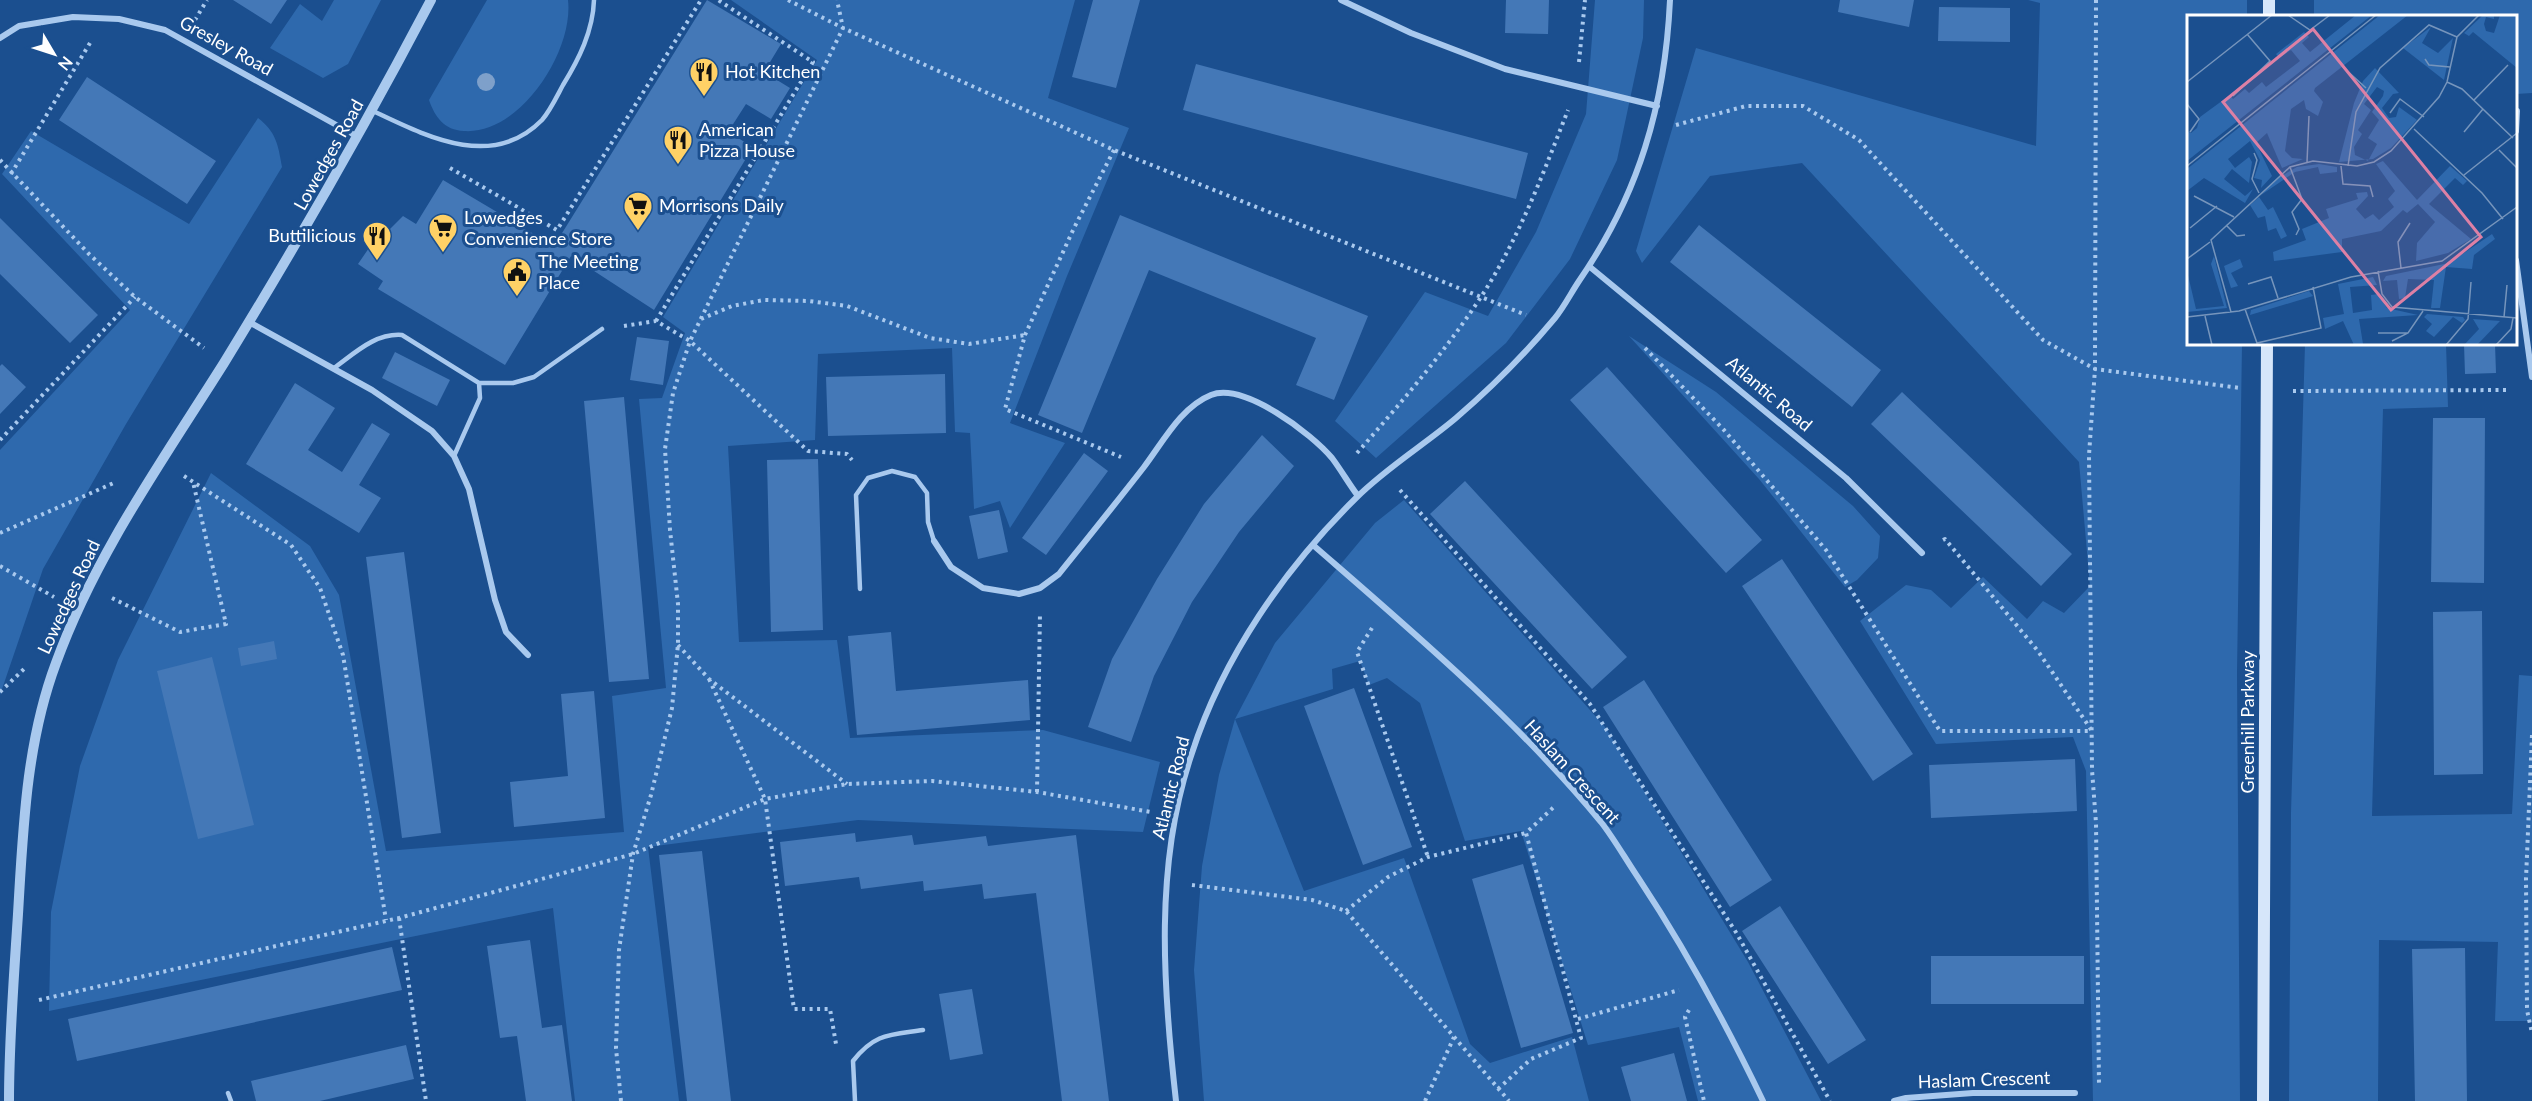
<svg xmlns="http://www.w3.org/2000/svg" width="2532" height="1101" viewBox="0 0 2532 1101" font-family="Lato,sans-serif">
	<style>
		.green { fill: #2e69ad }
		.building { fill: #4478b7 }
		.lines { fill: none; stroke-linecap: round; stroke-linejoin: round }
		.path { stroke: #a9c9ee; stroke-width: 4; stroke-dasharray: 3 4.5; stroke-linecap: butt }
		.service { stroke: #a9c9ee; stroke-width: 4.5 }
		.minor { stroke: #a9c9ee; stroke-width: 6 }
		.tertiary { stroke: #a9c9ee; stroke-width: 10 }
		.secondary { stroke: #d6e6fa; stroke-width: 12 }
		.tree { fill: #7ea0ca }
		.labels { text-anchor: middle; stroke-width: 6; stroke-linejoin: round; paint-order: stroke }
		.street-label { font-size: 18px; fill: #fff; stroke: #1b4f8f }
		.poi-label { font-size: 18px; fill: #fff; stroke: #1b4f8f; text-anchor: start }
		.inset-road { fill: none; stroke: #7695bc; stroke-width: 1.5 }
		.view { fill: #dd80a5; fill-opacity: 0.15; stroke: #dd80a5; stroke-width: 3 }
		.inset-edge { fill: none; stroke: #fff; stroke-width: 3 }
	</style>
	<rect width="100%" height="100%" fill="#1b4f8f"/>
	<path class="green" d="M334 0H381L348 64 323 78 270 48 300 4 322 21Z
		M487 0H568C574 51 520 135 464 131 444 130 435 117 429 100Z
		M731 0H1075L1048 98 1129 128 1067 276 1010 423 1065 443 1010 528 1000 501 974 509 970 433 955 432 952 348 818 354 815 440 728 446 739 642 837 640 850 738 1043 730 1160 762 1143 832 858 820 648 847 679 1101H575L553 908 49 1011 51 912 80 766 118 660 211 473 310 546 339 595 386 851 624 832 612 696 666 688 639 399 662 398 685 333 663 317 817 60Z
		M1595 0H1644L1643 38 1617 160 1570 259 1506 343 1376 458 1335 421 1425 292 1488 316 1536 232 1586 114Z
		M2028 0H2247V16H2188V344H2242L2237 673 2240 1101H2093L2086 771 2073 737 1936 744 1860 621 1906 585 1931 590 1951 608 1983 577 2027 619 2043 601 2064 613 2090 586 2079 462 1802 163 1710 176 1642 263 1636 251 1696 48 2036 146 2040 3Z
		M2314 0H2532V93L2516 94V16H2314Z
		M258 118C276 132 278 144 282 167L126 424 43 569 0 695V450L130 310 2 174 31 131 189 224Z
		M1629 336 1716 392 1853 506 1880 536 1878 558 1857 580 1845 587 1759 479Z
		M2305 344H2446L2448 407 2383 409 2372 816 2512 814 2519 675 2532 676V1021H2495L2498 942 2379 940 2378 1101H2289L2291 813Z
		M1404 500 1605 727 1748 962 1821 1101H1698L1679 1027 1588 1045 1521 831 1465 841 1420 703 1387 678 1369 685 1360 661 1332 669 1333 689 1235 719 1304 891 1404 858 1470 1044 1490 1063 1572 1037 1589 1101H1204L1194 970 1202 866 1219 775 1235 719 1275 643 1375 523Z"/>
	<path class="building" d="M233 0H287L271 24Z
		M707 0 781 44 764 72 790 88 771 119 746 104 728 132 753 147 654 310 571 256 505 365 378 289 383 281 358 264 371 245 375 247 381 238 403 216 416 224 443 180 554 246Z
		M1093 0H1140L1116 88 1072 77Z
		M1506 0H1549L1548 34 1505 33Z
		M1840 0H1914L1909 27 1838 12Z
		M1939 7 2010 8V42L1938 41Z
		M1196 64 1528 153 1516 199 1183 110Z
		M87 77 216 161 187 204 59 120Z
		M1120 215 1368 316 1334 400 1296 385 1316 338 1149 270 1082 433 1038 415Z
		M0 218 98 315 70 343 0 274Z
		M1699 225 1881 370 1852 407 1670 262Z
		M637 337 669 341 663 385 630 380Z
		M2464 344H2495L2496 373 2465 374Z
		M395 352 450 380 437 406 382 378Z
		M2 364 26 387 0 414V366Z
		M1607 367 1762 540 1726 573 1570 400Z
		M945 374 946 433 828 436 826 377Z
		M295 383 335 408 308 450 342 472 372 423 390 434 359 485 381 498 359 533 246 464Z
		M1902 392 2072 554 2041 586 1871 424Z
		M624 397 649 679 609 682 584 401Z
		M2433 418H2485L2484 583 2431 582Z
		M1262 435 1294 466 1239 532 1192 602 1154 676 1131 742 1088 727 1112 659 1157 579 1204 504Z
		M1084 453 1108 471 1046 555 1022 538Z
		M818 459 823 630 771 632 767 460Z
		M1465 481 1627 657 1592 689 1430 514Z
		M999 510 1008 552 978 559 969 516Z
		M404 552 441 833 402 838 366 557Z
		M1782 559 1913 754 1873 781 1742 586Z
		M2482 611 2483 774 2434 775 2433 612Z
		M891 632 896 691 1028 680 1030 720 857 735 848 636Z
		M274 641 277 659 241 666 238 648Z
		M212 657 254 825 198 839 157 671Z
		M1644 680 1772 880 1730 907 1603 707Z
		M1354 688 1412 847 1363 865 1304 706Z
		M594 691 605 818 514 827 510 782 568 776 561 694Z
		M2075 759 2077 811 1931 818 1929 765Z
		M855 833 856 842 912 835 914 845 986 836 988 846 1076 835 1109 1101H1062L1036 893 984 899 982 884 924 891 923 881 861 889 859 877 785 886 780 842Z
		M702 851 731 1101H687L659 855Z
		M1523 864 1573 1033 1521 1048 1472 879Z
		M1780 906 1866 1040 1828 1064 1742 931Z
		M530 940 542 1028 562 1025 572 1101H526L517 1036 500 1038 487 946Z
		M392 947 402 990 77 1061 68 1019Z
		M2465 948 2467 1101H2415L2412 949Z
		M1931 956H2084V1004H1931Z
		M972 989 983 1054 950 1060 939 994Z
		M406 1045 414 1079 320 1101H256L251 1081Z
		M1674 1053 1687 1101H1631L1621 1067Z"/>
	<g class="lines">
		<path class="path" d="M788 0 843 28 1114 150 1526 315
			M2096 0 2095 369 2089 455 2092 770 2096 823 2099 1085
			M195 20 207 0
			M1579 62 1585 0
			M1676 125 1746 106H1803L1859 140 2043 340 2095 369 2240 388
			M1114 150 1074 228 1025 335 1005 409 1121 457
			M0 160 89 254 135 297 204 348
			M450 168 557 230 701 0
			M11 174 90 43
			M701 319 732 306 764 300 809 301 847 306 930 338 969 344 1025 335
			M656 321 813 62 718 0
			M624 326 656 321 690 341 808 451 847 454 852 460
			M1645 348 1724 430 1826 550 1940 731H2092
			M2293 391 2510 390
			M0 440 135 297
			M1357 453C1400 404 1443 354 1479 300 1518 241 1543 174 1568 110
			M184 476 291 545 320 588 343 655 386 920
			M1400 490 1590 704 1737 934 1830 1101
			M0 533 116 482
			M1943 540 1945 539 2038 651 2092 731
			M0 566 54 597
			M112 598 180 632 226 624 193 482
			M1372 628 1357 652 1428 857
			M678 645 709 679 847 784
			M709 679 765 799 794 1009H830L836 1044
			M0 692 24 669
			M2532 735 2526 879 2527 1010 2532 1033
			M1037 792 1040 613
			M1192 885 1312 900 1346 911 1509 1101
			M1346 911 1388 877 1428 857 1526 833
			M399 918 426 1101
			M39 1000 399 918 633 854 765 799 847 784 932 781 1037 792 1151 812
			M1689 1010 1685 1017 1704 1101
			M1578 1019 1679 990
			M1498 1089 1531 1059 1581 1038 1526 833 1556 805
			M621 1101 616 1048 619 950 633 854 651 795 672 708 678 644V604L670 530 665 449 673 393 690 341 843 28 837 0
			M1425 1101 1454 1037"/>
		<path class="service" d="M373 111C426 136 492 171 542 120 550 111 557 96 563 85 579 59 593 31 594 0
			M334 368C355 353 375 333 402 335L479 383 480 398 454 456
			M479 383H513L534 377 602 329
			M860 589 856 495 868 478 892 471 915 477 927 493 928 522 934 541
			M228 1093 231 1101
			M855 1101 853 1061C875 1033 890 1035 923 1030"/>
		<path class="minor" d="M1341 0 1411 33 1505 69 1657 106
			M0 38 19 26 73 17 119 19 165 30 358 137
			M2516 131 2517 111
			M2516 260 2532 377
			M1590 267 1846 478 1922 553
			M249 322 372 390 432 431 454 456 469 489 495 600 506 632 528 655
			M934 541 951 567 983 588 1019 594 1040 588 1059 574C1087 539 1116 503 1144 467 1163 442 1181 407 1211 395 1244 382 1312 434 1332 458 1341 470 1349 484 1358 496
			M1313 545C1413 632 1516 719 1601 822 1615 840 1626 860 1639 879 1686 950 1726 1024 1763 1101
			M1176 1101C1163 987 1154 864 1192 753 1223 657 1285 568 1356 498 1386 468 1424 445 1456 418 1491 388 1525 354 1555 318 1564 307 1571 293 1579 281 1639 194 1665 105 1670 0
			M1894 1101 1906 1098 1973 1093H2075"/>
		<path class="tertiary" d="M9 1101C9 1038 14 976 18 914 23 830 26 743 56 663 95 555 163 460 224 363 297 244 366 124 431 0"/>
		<path class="secondary" d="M2269 16V0
			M2263 1101 2267 344"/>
	</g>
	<circle class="tree" cx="486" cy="82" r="9"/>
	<defs>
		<g id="restaurant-pin" transform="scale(1.5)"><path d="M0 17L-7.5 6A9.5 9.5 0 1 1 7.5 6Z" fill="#ffd166" stroke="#1b4f8f"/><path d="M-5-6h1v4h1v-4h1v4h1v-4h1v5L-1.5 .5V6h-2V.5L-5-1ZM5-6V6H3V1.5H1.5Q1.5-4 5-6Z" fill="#111"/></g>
		<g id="supermarket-pin" transform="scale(1.5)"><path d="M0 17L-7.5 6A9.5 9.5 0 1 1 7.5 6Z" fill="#ffd166" stroke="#1b4f8f"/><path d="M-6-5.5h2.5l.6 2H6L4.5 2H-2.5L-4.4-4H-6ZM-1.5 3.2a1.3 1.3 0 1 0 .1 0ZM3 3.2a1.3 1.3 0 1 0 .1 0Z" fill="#111"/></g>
		<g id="civic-pin" transform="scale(1.5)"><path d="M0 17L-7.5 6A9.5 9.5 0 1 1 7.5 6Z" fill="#ffd166" stroke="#1b4f8f"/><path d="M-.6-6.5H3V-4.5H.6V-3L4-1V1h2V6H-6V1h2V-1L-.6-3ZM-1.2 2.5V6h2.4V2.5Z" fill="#111"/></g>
	</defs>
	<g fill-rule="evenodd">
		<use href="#restaurant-pin" x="704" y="72"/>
		<use href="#restaurant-pin" x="678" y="140"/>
		<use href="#supermarket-pin" x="638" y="206"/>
		<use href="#supermarket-pin" x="443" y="228"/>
		<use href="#restaurant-pin" x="377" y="236"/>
		<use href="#civic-pin" x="517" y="272"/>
	</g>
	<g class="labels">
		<g class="street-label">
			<text transform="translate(226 46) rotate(29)" y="6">Gresley Road</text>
			<text transform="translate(329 155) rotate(-61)" y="6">Lowedges Road</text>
			<text transform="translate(1769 394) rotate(40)" y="6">Atlantic Road</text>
			<text transform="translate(69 597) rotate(-65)" y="6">Lowedges Road</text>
			<text transform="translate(2248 722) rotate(-90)" y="6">Greenhill Parkway</text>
			<text transform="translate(1572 772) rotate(48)" y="6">Haslam Crescent</text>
			<text transform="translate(1171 788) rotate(-76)" y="6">Atlantic Road</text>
			<text transform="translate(1984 1080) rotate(-2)" y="6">Haslam Crescent</text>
		</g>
		<g class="poi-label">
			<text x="725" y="78">Hot Kitchen</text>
			<text x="699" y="136">American<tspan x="699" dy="21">Pizza House</tspan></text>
			<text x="659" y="212">Morrisons Daily</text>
			<text x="464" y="224">Lowedges<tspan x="464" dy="21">Convenience Store</tspan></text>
			<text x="356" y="242" text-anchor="end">Buttilicious</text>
			<text x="538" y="268">The Meeting<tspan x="538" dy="21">Place</tspan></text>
		</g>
	</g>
	<g transform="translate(2187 15)">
		<rect width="330" height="330" fill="#1b4f8f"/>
		<path d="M169 0H185L0 146V116L4 118 10 113 13 102 43 80 46 84 58 74 62 78 75 67 79 72 113 46 104 35 92 43 89 39 117 17 122 22 115 28 123 37ZM193 0H221L128 73 127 76 136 87 131 101 119 94 117 85 104 94 98 136 105 143 116 144 95 153 80 118 69 128 85 161 74 173 75 165 67 163 73 145 63 126 41 144 48 153 62 142 65 147 62 168 45 154 37 164 58 181 66 174 58 188 17 163 0 176V154ZM296 0H307V4L299 2 297 9 299 16 307 18 313 0H330V53L286 17 282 21 277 18ZM244 12 235 28 251 38 266 23 257 65 216 33ZM188 53 212 78 206 79 195 93 202 103 209 102 212 92 230 105 204 133 186 144 152 147 167 88 176 66ZM190 72 197 76 196 81 185 97 192 105 181 123 190 129 181 146 168 140 167 132 175 119 171 115 184 95 177 89ZM196 146 230 185 263 151 280 166 276 170 268 163 242 189 284 224 261 238 229 246 230 228 248 207 231 189 220 198 216 195 194 216 155 224V237L87 246 86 237 119 225 115 214 142 203 139 194 171 184 169 178 180 177 181 181 169 194 178 204 186 199 192 205 207 192 201 184 208 176 189 149ZM132 149 150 152V157L133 159 131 152 108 157 74 180 89 164 110 152ZM72 182 81 195 86 192 100 221 94 224 89 213 81 216 78 201 71 203 63 190ZM305 219 308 224 287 240 285 254 259 252 253 293H244L247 265 221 264 218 283 212 284 210 265 196 266 199 261 262 248ZM27 241 40 293 0 297V256L9 294 37 291 24 249ZM53 244 56 252 44 258 51 271 44 273 37 251ZM186 262 190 270 163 272 166 298 185 295 184 280 191 279 200 293 231 300 172 304 176 329 180 330H167L156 306 138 314 136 303 157 299 151 269ZM122 276 126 281 63 300 64 295ZM240 299 276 302 278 305 275 308 266 302 247 322 239 316 245 309 237 302ZM286 304 313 306 290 330H277L292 314Z" fill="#2e69ad" fill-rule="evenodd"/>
		<path class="inset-road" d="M101 0 123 15 143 0M238 44 242 50 263 52M156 52 179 73M0 67 85 0M260 67 275 74 326 123M46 81 83 46 60 19M287 85 321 50M0 89 12 104 3 117M203 98 213 84 237 102M227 114 295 178 316 204M277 117 296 94M312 135 330 153M67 138 70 145 65 164 72 178M120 147 122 101M0 151 189 0M154 151 156 169 183 171 186 182M161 151 169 97 193 53 242 10 270 22M103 152 115 184 105 197 112 214 109 220M277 160 330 118M7 181 47 202M39 210 50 221 58 220M3 213 30 191M0 244 23 227M214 253 211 227 223 208M191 256 195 279 205 292 330 303M61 269 84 262 91 283M58 294 70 328 134 313 126 272M44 297 24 225 103 152 126 146 170 151 187 147 204 136 252 82 260 67 270 22 292 0M18 301 25 330M0 302 52 296 164 262 255 246 330 192M317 302 320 270M191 318H221M205 326 221 318 236 296M259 330 281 304 284 267M309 330 324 314 326 303"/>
		<path class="view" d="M126 14 294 222 204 295 36 87Z"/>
		<rect width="330" height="330" class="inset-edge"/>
	</g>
	<g transform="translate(54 54) rotate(129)" stroke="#1b4f8f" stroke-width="4.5" paint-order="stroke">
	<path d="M0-4.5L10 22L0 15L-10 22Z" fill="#ffffff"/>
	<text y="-9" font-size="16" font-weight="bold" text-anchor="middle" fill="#ffffff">N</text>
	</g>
</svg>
